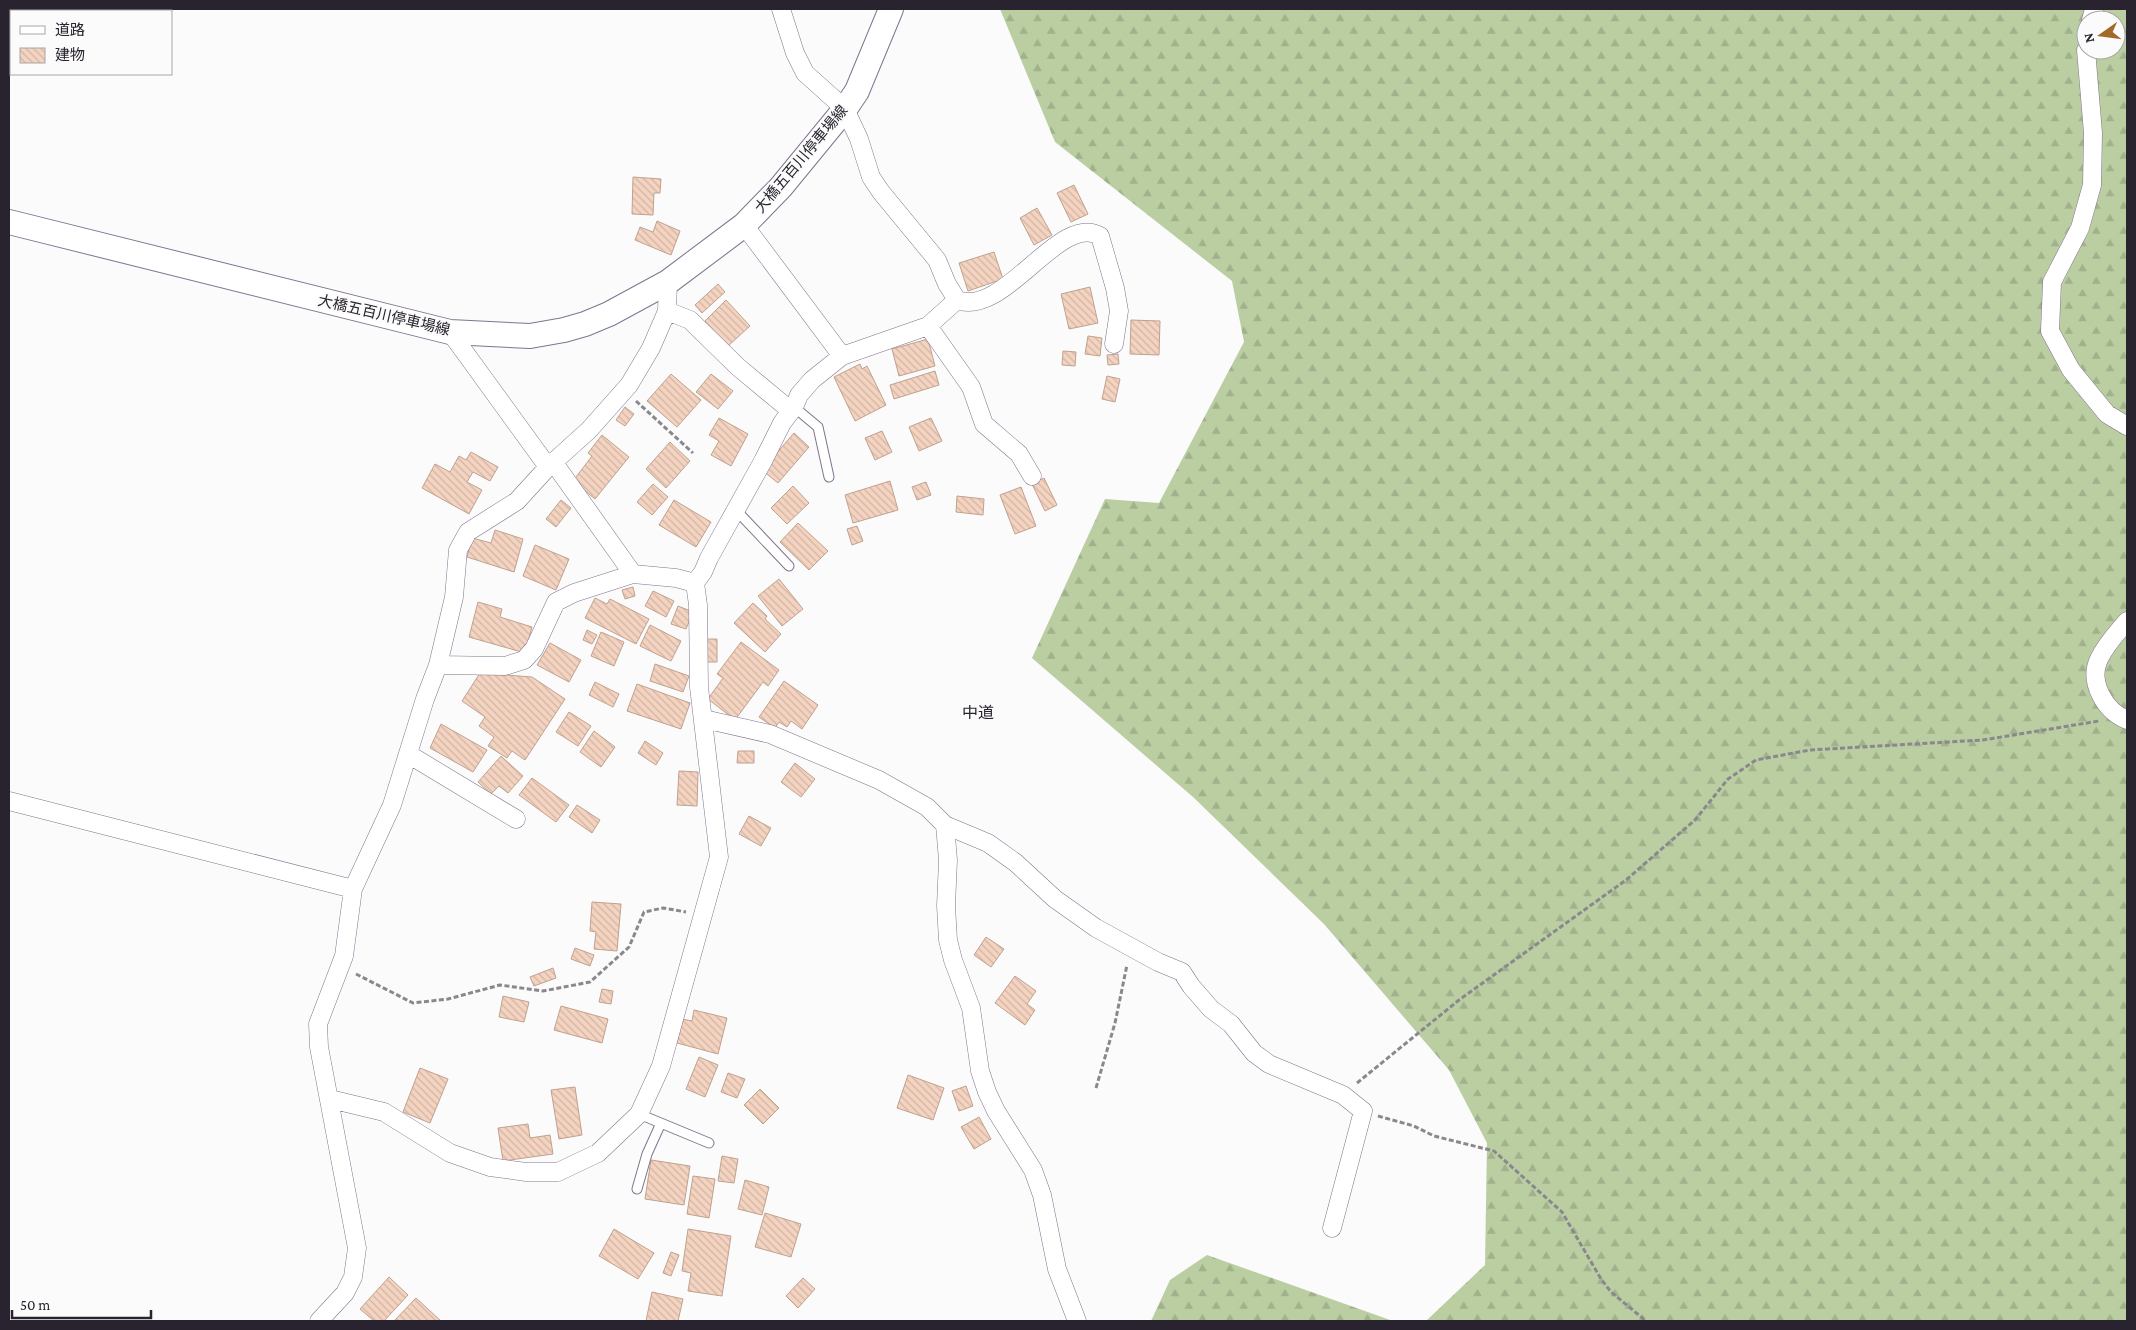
<svg xmlns="http://www.w3.org/2000/svg" width="2136" height="1330" viewBox="0 0 2136 1330" font-family="'Crimson Pro','Noto Sans JP',serif">
	<style>
		.forest { fill: url(#forest-firs); fill-rule: evenodd }
		.building { fill: url(#building-back-hatch); stroke: #c0a18e }
		.lines { fill: none; stroke-linecap: round; stroke-linejoin: round }
		.service-casing { stroke: #81738f; stroke-width: 11 }
		.minor-casing { stroke: #81738f; stroke-width: 19 }
		.secondary-casing { stroke: #81738f; stroke-width: 26 }
		.path { stroke: #8a878d; stroke-width: 3; stroke-dasharray: 5 2.5; stroke-linecap: butt }
		.service { stroke: #fff; stroke-width: 9 }
		.minor { stroke: #fff; stroke-width: 18 }
		.secondary { stroke: #fff; stroke-width: 24 }
		.labels { text-anchor: middle; stroke-width: 4.5; stroke-linejoin: round; paint-order: stroke }
		.street-label { font-size: 15px; fill: #28232e; stroke: #fbfbfb }
		.neighbourhood-label { font-size: 16px; fill: #28232e; stroke: #fbfbfb }
	</style>
	<defs>
		<pattern id="forest-firs" width="22" height="20" patternUnits="userSpaceOnUse" patternTransform="scale(1.25)"><rect width="22" height="20" fill="#bacea2"/><path d="M5 1l3.5 6h-7zM16 11l3.5 6h-7z" fill="#a0b18c"/></pattern>
		<pattern id="building-back-hatch" width="6" height="6" patternUnits="userSpaceOnUse" patternTransform="scale(1.25)"><rect width="6" height="6" fill="#f4d3c0"/><path d="M-1 5l2 2M0 0l6 6M5-1l2 2" fill="none" stroke="#d1b5a5"/></pattern>
	</defs>
	<rect width="100%" height="100%" fill="#fbfbfb"/>
	<path class="forest" d="M1000 9H2127V1321H1426L1485 1265 1487 1143 1449 1070 1324 924 1193 797 1032 658 1105 499 1159 503 1244 342 1232 281 1055 142ZM2086 20H2116V50H2086Z
		M1207 1255 1393 1321H1151L1170 1280Z"/>
	<path class="building" d="M633 177 661 179 660 193H654L653 215 632 214Z
		M1074 185 1088 214 1071 222 1057 193Z
		M1037 208 1052 235 1034 245 1020 218Z
		M657 221 680 231 671 255 635 240 640 227 653 232Z
		M994 252 1003 279 968 291 959 263Z
		M718 284 725 292 702 313 695 305Z
		M1090 287 1098 323 1069 329 1061 294Z
		M726 300 750 326 728 346 705 321Z
		M1131 320 1160 321 1159 355 1130 354Z
		M1088 336 1102 338 1100 356 1085 354Z
		M928 339 935 366 899 376 892 349Z
		M1063 351 1076 352 1075 366 1062 365Z
		M1118 354 1119 364 1108 365 1107 355Z
		M860 364 862 369 867 366 886 405 855 421 834 377Z
		M935 371 939 385 894 399 890 385Z
		M671 374 701 400 677 427 647 401Z
		M711 374 733 391 718 409 696 392Z
		M1107 376 1120 379 1115 402 1102 399Z
		M625 407 634 414 625 426 616 420Z
		M719 418 748 434 731 466 711 455 719 441 709 435Z
		M931 418 942 441 919 451 909 427Z
		M882 431 892 452 875 460 865 438Z
		M794 433 809 447 778 483 762 470Z
		M602 435 629 457 595 499 573 481 592 456 588 453Z
		M670 442 690 461 666 488 646 469Z
		M471 452 498 467 490 481 473 472 467 482 482 490 469 514 422 488 435 464 450 472 459 456 466 460Z
		M1044 478 1057 505 1045 511 1032 484Z
		M890 481 898 510 853 523 845 495Z
		M926 482 931 495 917 500 912 487Z
		M653 484 668 497 652 515 637 502Z
		M793 486 809 503 787 524 771 508Z
		M1021 487 1036 526 1015 534 1000 495Z
		M957 496 984 499 983 515 956 512Z
		M561 500 571 508 556 527 546 519Z
		M674 500 711 522 696 547 659 525Z
		M798 523 828 551 809 570 780 542Z
		M857 526 863 541 852 545 847 529Z
		M495 530 523 539 514 572 467 557 472 538 491 543Z
		M535 545 569 559 556 590 523 576Z
		M779 579 803 609 782 626 758 596Z
		M633 587 635 596 625 599 622 590Z
		M653 591 674 601 666 617 645 606Z
		M595 598 607 604 610 599 649 619 636 644 585 618Z
		M478 602 502 609 500 617 532 627 525 653 469 637Z
		M753 603 767 616 765 619 781 634 765 652 734 623Z
		M678 606 693 612 686 629 671 624Z
		M650 625 681 641 671 661 640 646Z
		M587 630 597 635 592 644 583 640Z
		M601 632 624 642 614 666 591 656Z
		M706 639H717V662H707Z
		M741 642 779 670 768 686 763 682 735 720 708 699 723 678 717 674Z
		M550 643 581 660 569 682 537 665Z
		M655 664 689 676 683 692 650 681Z
		M480 673 532 677 565 699 525 760 512 751 507 758 488 746 494 737 479 726 485 717 462 701Z
		M784 681 818 705 802 729 791 721 787 727 779 722 775 728 759 717Z
		M595 682 619 694 613 707 589 695Z
		M637 684 690 703 681 729 627 711Z
		M569 712 591 726 578 746 556 732Z
		M441 724 487 750 473 772 430 748Z
		M594 731 615 747 601 767 580 752Z
		M645 741 663 753 656 765 638 753Z
		M738 751H754V763H737Z
		M501 756 523 776 508 793 499 786 491 794 478 782Z
		M795 763 815 779 801 797 781 782Z
		M679 771 698 772 697 806 677 805Z
		M532 778 569 805 556 822 519 795Z
		M577 805 600 820 592 833 569 817Z
		M749 816 771 828 761 846 739 834Z
		M592 902 621 904 617 951 594 949 596 932 590 931Z
		M986 937 1004 949 991 967 974 955Z
		M575 948 594 955 590 966 571 959Z
		M553 968 556 978 534 986 530 977Z
		M1015 976 1036 991 1027 1004 1035 1010 1025 1025 995 1003Z
		M602 989 613 991 611 1004 599 1002Z
		M503 996 529 1002 524 1022 499 1017Z
		M561 1006 608 1019 602 1043 554 1030Z
		M694 1010 727 1018 718 1054 677 1043 682 1019 692 1021Z
		M699 1057 718 1065 705 1097 686 1089Z
		M420 1068 448 1079 430 1123 403 1112Z
		M728 1073 745 1079 737 1098 721 1092Z
		M908 1075 944 1088 933 1120 897 1108Z
		M966 1086 973 1106 959 1111 952 1091Z
		M575 1087 582 1135 559 1139 551 1090Z
		M760 1089 779 1108 763 1124 744 1105Z
		M979 1117 991 1139 974 1149 961 1127Z
		M528 1124 530 1138 550 1135 553 1154 503 1161 498 1128Z
		M722 1156 738 1159 734 1183 718 1181Z
		M651 1160 690 1166 684 1205 645 1199Z
		M693 1176 715 1179 709 1218 687 1214Z
		M745 1180 769 1187 762 1215 738 1209Z
		M765 1213 801 1224 791 1257 755 1247Z
		M614 1229 654 1253 638 1279 599 1256Z
		M688 1229 731 1236 722 1296 688 1291 691 1273 682 1271Z
		M671 1252 679 1255 671 1276 663 1273Z
		M389 1277 408 1295 384 1321H374L360 1309Z
		M803 1278 815 1289 798 1308 786 1296Z
		M652 1292 683 1299 678 1321H646Z
		M416 1298 441 1321H394Z"/>
	<g class="lines">
		<g class="service-casing">
			<path id="service" d="M794 407 818 427 829 477
				M735 509 789 566
				M639 1114 709 1143
				M637 1189 647 1154 661 1123"/>
		</g>
		<g class="minor-casing">
			<path id="minor" d="M2091 20 2094 9
				M2086 50 2093 133 2092 185 2080 228 2052 282 2050 331 2071 370 2107 414 2127 426
				M744 225 842 356
				M957 300C1005 318 1059 212 1100 236L1115 288 1119 311 1114 344
				M667 311 690 320 738 367 791 411
				M928 326 971 387 984 424 1019 454 1032 476
				M450 332 548 467
				M554 463 633 574
				M2127 621C2117 633 2106 644 2099 659 2088 682 2105 711 2127 720
				M438 665 505 666 524 660 534 649 556 602 574 593 633 574 676 578 695 583
				M704 719 770 734 879 780 927 807 945 825 988 843 1016 863 1055 899 1096 928 1158 962 1182 972 1191 986 1211 1009 1231 1024 1254 1053 1269 1064 1343 1095 1363 1111 1332 1228
				M408 754 516 819
				M9 801 353 889
				M945 825 948 860 946 906 948 940 953 960 971 1008 980 1071 987 1092 996 1111 1033 1170 1042 1195 1057 1269 1077 1321
				M330 1099 384 1112 450 1153 490 1167 526 1172H558L598 1153 639 1114 661 1066 719 857 699 687 698 605 695 583 703 572 709 558 763 461 782 423 794 407 799 395 812 380 842 356 928 326 957 300 947 284 937 260 881 192 871 177 859 139 845 109 805 73 795 53 781 9
				M319 1321 345 1293 353 1277 357 1248 319 1047 318 1024 344 956 353 889 392 805 425 699 438 665 454 597 458 550 468 532 517 501 548 467 589 430 629 385 651 348 667 311 668 282"/>
		</g>
		<g class="secondary-casing">
			<path id="secondary" d="M9 222 450 332 530 336 564 330 585 324 609 314 668 282 744 225 781 187 845 109 857 91 891 9"/>
		</g>
		<path class="path" d="M636 401 693 453
			M356 974 413 1003 448 999 500 985 543 991 590 982 629 947 644 912 663 908 686 912
			M1357 1083 1459 1000 1626 880 1695 820 1728 779 1756 760 1810 750 1983 740 2099 721
			M1096 1088 1115 1023 1127 965
			M1378 1116 1414 1126 1434 1136 1494 1151 1562 1212 1601 1279 1611 1292 1646 1321"/>
		<use href="#service" class="service"/>
		<use href="#minor" class="minor"/>
		<use href="#secondary" class="secondary"/>
	</g>
	<g class="labels">
		<g class="street-label">
			<text transform="translate(801 159) rotate(-50)" y="5">大橋五百川停車場線</text>
			<text transform="translate(384 315) rotate(13)" y="5">大橋五百川停車場線</text>
		</g>
		<g class="neighbourhood-label">
			<text x="978" y="718">中道</text>
		</g>
	</g>
	<rect width="2136" height="1330" fill="none" stroke="#28232e" stroke-width="20"/>
	<rect x="10" y="10" width="162" height="65" fill="#fbfbfb" stroke="#a7a5a9"/>
	<rect x="20" y="26" width="25" height="8" fill="#ffffff" stroke="#a7a5a9"/>
	<text x="55" y="35" font-size="15" fill="#28232e">道路</text>
	<rect x="20" y="48" width="25" height="15" fill="url(#building-back-hatch)" stroke="#a7a5a9"/>
	<text x="55" y="60" font-size="15" fill="#28232e">建物</text>
	<g transform="translate(2101 35) rotate(256)"><circle r="24" fill="#fbfbfb" stroke="#a7a5a9"/>
	<path d="M0-4L9 19L0 12L-9 19Z" fill="#a36928"/>
	<text y="-8" font-size="14" font-weight="bold" text-anchor="middle" fill="#28232e">N</text>
	</g>
	<path d="M12 1310v8h139v-8" fill="none" stroke="#28232e" stroke-width="2.5"/>
	<text x="20" y="1310" font-size="15" fill="#28232e" stroke="#fbfbfb" stroke-width="4" paint-order="stroke">50 m</text>
</svg>
